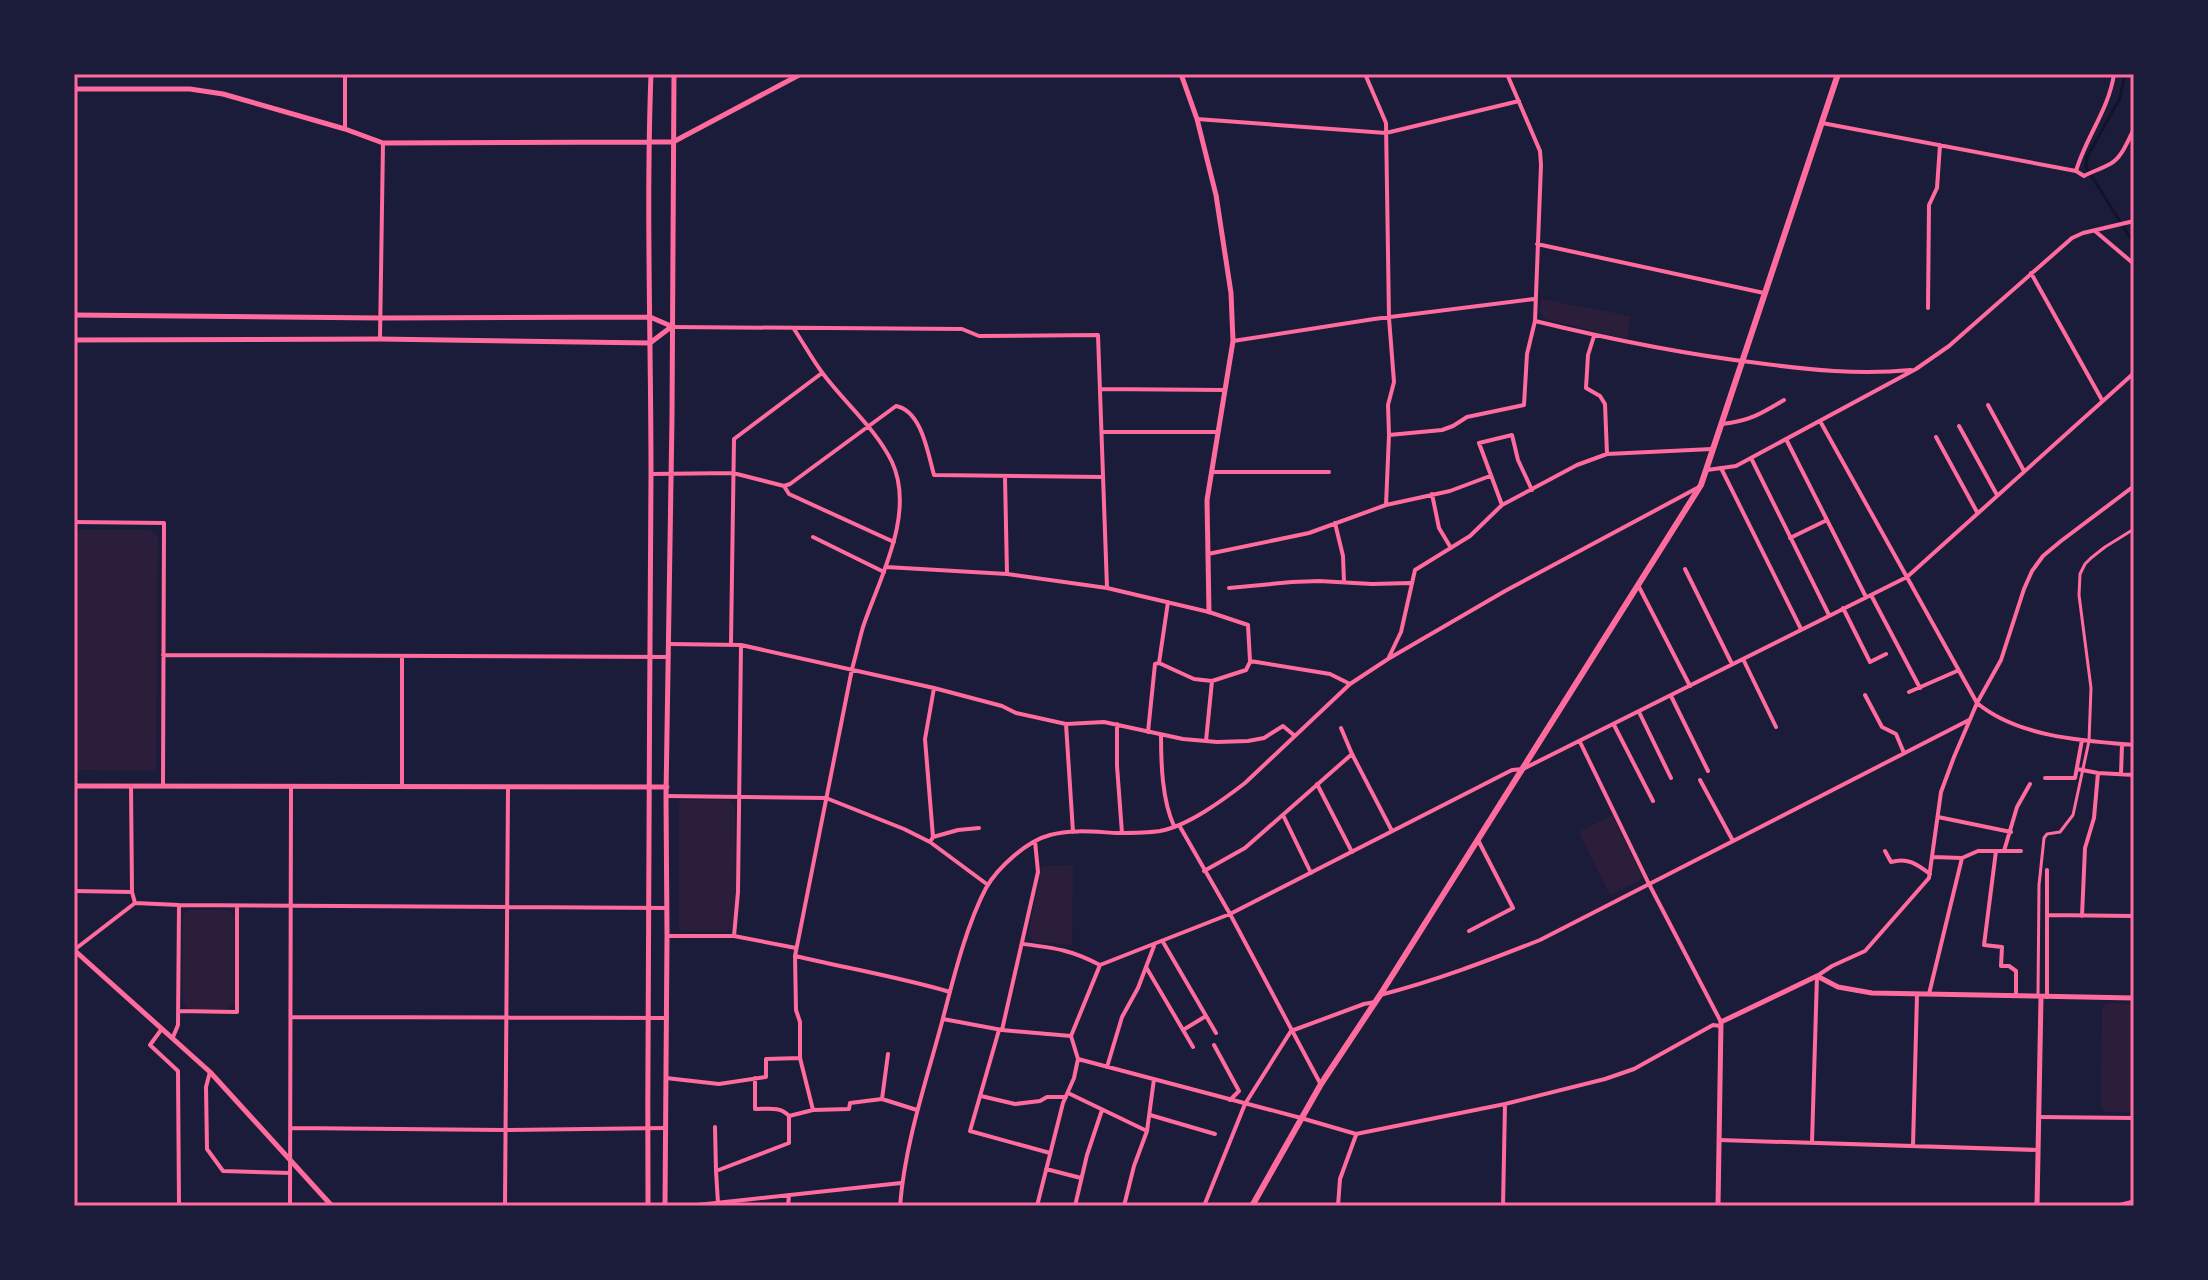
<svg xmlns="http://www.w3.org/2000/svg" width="2208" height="1280" viewBox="0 0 2208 1280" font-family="'Times New Roman',serif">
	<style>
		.green { fill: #2a1e3b }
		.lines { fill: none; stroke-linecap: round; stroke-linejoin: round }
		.stream { stroke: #12122b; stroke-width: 3 }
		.pedestrian { stroke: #ff6b9d; stroke-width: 3 }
		.minor { stroke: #ff6b9d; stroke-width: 4 }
		.tertiary { stroke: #ff6b9d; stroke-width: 5 }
		.primary { stroke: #ff6b9d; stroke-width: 6 }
		.trunk { stroke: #ff6b9d; stroke-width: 7 }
		.neatline { fill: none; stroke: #ff6b9d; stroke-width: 3 }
	</style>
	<rect width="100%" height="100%" fill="#1b1b3a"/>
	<path class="green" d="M1541 299 1631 316 1627 339 1545 319 1539 310Z
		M74 530H151L158 536 156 768 153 771 74 770Z
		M681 800H729L735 805 736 890 732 928 727 932 682 931 679 928V803Z
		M1612 815 1642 876 1641 880 1610 895 1579 832Z
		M1073 865 1072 945 1035 942 1028 935 1042 866Z
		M188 910H229L234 916V1003L227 1009H189L183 1002V915Z
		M2107 1003 2134 1004V1112H2105L2101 1107 2102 1007Z"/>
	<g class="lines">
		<path class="stream" d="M2125 74 2120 98 2087 157 2086 167 2134 244"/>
		<path class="pedestrian" d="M2038 995 2039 885 2044 838 2047 834 2060 832 2073 815 2089 741 2091 688 2079 595 2080 574 2085 564 2091 558 2105 547 2134 529"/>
		<path class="minor" d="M345 74V129
			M1365 74 1386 123 1389 318 1394 382 1388 405 1389 435 1386 505
			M1197 119 1386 133 1519 101
			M1822 123 2076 171C2086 137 2109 109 2114 74
			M2076 171 2084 176C2093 171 2101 169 2110 164 2122 158 2128 140 2134 129
			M2095 231 2134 264
			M1537 244 1764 293
			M2031 273 2102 400
			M1928 308 1929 205 1937 188 1940 145
			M1535 321C1609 339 1682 354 1758 363 1809 370 1860 375 1911 370
			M672 327 962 329 979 336 1098 335 1107 588 1209 612 1248 625 1250 661 1330 674 1350 684
			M794 329C804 344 813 361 824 375 846 404 876 429 892 462 916 514 879 579 863 627 859 641 856 655 852 669L795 956 796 1010 800 1022V1058L813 1110
			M1594 336 1588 355 1586 388 1600 396 1605 404 1607 454
			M380 339 383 143
			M1233 341 1374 319 1534 299
			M1100 389 1225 390
			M1988 405 2024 471
			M1820 421 1977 703C2018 737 2083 741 2134 745
			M1722 424C1749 421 1761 414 1784 400
			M1959 426 1997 495
			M1102 432H1218
			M1389 435 1442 430 1453 426 1467 417 1524 405 1527 354 1535 321 1541 165 1540 151 1507 74
			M1936 437 1977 512
			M1786 439 1866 597
			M1751 458 1829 615
			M1721 468 1801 629
			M1707 470 1736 466 1916 369 1949 346 2072 238 2083 233 2134 221
			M1212 472H1329
			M651 474 733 473 784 486 789 494 894 542
			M1005 477 1007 574
			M784 486 790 484 896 406C922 411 928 454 934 475L1102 477
			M1432 494 1439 528 1451 548
			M1502 505 1479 443 1512 435 1518 460 1532 490
			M74 522 164 523 163 786
			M1335 523 1343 556 1344 582
			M813 537 884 572
			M1790 538 1827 520
			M1208 554 1309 533 1386 505 1450 491 1490 476
			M886 567 1007 574 1107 588
			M1685 569 1732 664
			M1638 585 1690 686
			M1229 588 1292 582 1319 581 1372 584 1410 583
			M1871 595 1920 688
			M1843 608 1870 662 1886 654
			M731 642 734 439 822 373
			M669 644 741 645 934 688 1002 706 1016 713 1066 724 1104 722 1183 739 1217 742 1248 741 1264 738 1283 726 1295 736
			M163 655 668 657
			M402 657V786
			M1389 657 1401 632 1415 570 1470 536 1502 505 1577 465 1607 454 1712 449
			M1743 659 1776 727
			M1159 663 1194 679 1212 681 1246 670 1250 662
			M1909 692 1957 671
			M1865 695 1882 727 1896 734 1904 753
			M1671 696 1708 771
			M1639 712 1671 778
			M1066 724 1073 832
			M1117 724V766L1122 833
			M1614 725 1653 801
			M1341 728 1352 754 1392 831
			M1148 732 1155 664 1159 663 1168 602
			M1161 735C1161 763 1162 800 1174 826
			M1206 741 1212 681
			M1580 742 1649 884 1721 1022
			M2077 769 2098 773 2134 775
			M2121 774 2122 745
			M2045 778H2075L2082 740
			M1700 780 1733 841
			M1317 784 1352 852
			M131 786 132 892 135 903
			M666 796 826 798 904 829 930 842 988 885
			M1283 815 1311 873
			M1938 817 2011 832
			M1179 825 1230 914 1320 1083
			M933 837 958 830 979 828
			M930 842 933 837 925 739 934 688
			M1885 851 1891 862C1907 857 1917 864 1930 874
			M1996 851 1984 945 2002 947 2001 966H2009L2016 971V996
			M2004 851 2017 807 2030 784
			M1933 857 1962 858 1978 851H2021
			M2047 870V915
			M1204 871 1245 848 1352 754
			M74 891 132 892
			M2082 916 2085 848 2094 818 2098 773
			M1469 931 1513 908 1478 840
			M668 936H734L796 948
			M734 936 738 892 741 645
			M1163 942 1216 1033
			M1023 944C1055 948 1072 950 1100 965
			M74 950 135 903 179 905 667 908
			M795 956C846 968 899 977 950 992
			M1146 967 1193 1047
			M1929 994 1962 858
			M1380 995C1435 981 1487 961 1540 940L1969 720
			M2047 997V915L2134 916
			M179 1011 237 1012V906
			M291 1017 667 1018
			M943 1019 1002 1030 1071 1036
			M161 1030 150 1045 178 1071 179 1206
			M999 1030 970 1131 1050 1153
			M1002 1030 1038 872 1035 841
			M1183 1030 1206 1016
			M173 1037 178 1025 179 905
			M1214 1045 1239 1091 1230 1100
			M1078 1059 1301 1118 1356 1134 1505 1104 1605 1079 1634 1069 1713 1025 1720 1026
			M1107 1067 1122 1017 1138 988 1154 946
			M210 1072 206 1087 207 1149 223 1171 290 1173
			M666 1078 719 1084 766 1077V1059L800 1058
			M755 1078V1109C767 1109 781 1106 789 1116
			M1068 1093 1147 1131
			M981 1096 1015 1104 1040 1101 1047 1097H1066
			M882 1099 888 1054
			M1150 1115 1215 1134
			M2039 1117 2134 1118
			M715 1127 716 1171
			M290 1128 505 1130 666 1128
			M1719 1140 2038 1150
			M1812 1143 1817 976 1832 966 1865 951 1929 878 1941 792 1954 757 1977 703 2001 660 2024 589 2032 571 2043 556 2061 541 2134 486
			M1913 1146 1917 995
			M1046 1169 1081 1178
			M718 1203 716 1171 789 1143V1116L813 1110 849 1109 850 1103 882 1099 917 1110
			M290 1206 291 788
			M505 1206 508 788
			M688 1206 901 1183
			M788 1206 789 1195
			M900 1206C905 1143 926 1082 942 1022 953 980 966 926 986 888 998 867 1027 841 1050 835 1072 829 1096 832 1117 833 1131 833 1147 833 1160 831 1188 826 1223 800 1245 783L1350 684 1388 659 1505 591 1699 487
			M1037 1206 1063 1103 1074 1078 1078 1059 1071 1036 1100 965 1230 914 1512 770 1523 769 1907 577 2134 373
			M1075 1206 1087 1155 1102 1110
			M1124 1206 1134 1166 1147 1131 1154 1079
			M1204 1206 1245 1104 1291 1031 1364 1004 1375 1002
			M1338 1206 1340 1179 1356 1135
			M1503 1206 1505 1104"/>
		<path class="tertiary" d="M1181 74 1197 119 1216 195 1231 293 1233 341 1207 500 1209 612
			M74 89H190L223 94 345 129 383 143 649 142H673L801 74
			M74 315 380 318 650 317 671 326
			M74 340 380 339 650 343 671 327
			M74 786 667 787
			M74 950 210 1072 332 1206
			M648 1206C647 962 650 718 651 474 651 340 646 207 651 74
			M665 1206 667 936 666 796 672 417 674 74
			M1718 1206 1721 1022 1817 976 1838 987 1872 993 2134 998
			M2037 1206 2041 997"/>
		<path class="primary" d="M1252 1206 1321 1084 1380 995 1701 485 1838 74"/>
		<path class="trunk" d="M2122 1206 2134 1203"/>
	</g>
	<rect width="2208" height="1280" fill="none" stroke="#1b1b3a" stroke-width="152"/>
	<rect x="76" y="76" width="2056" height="1128" class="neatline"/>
</svg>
